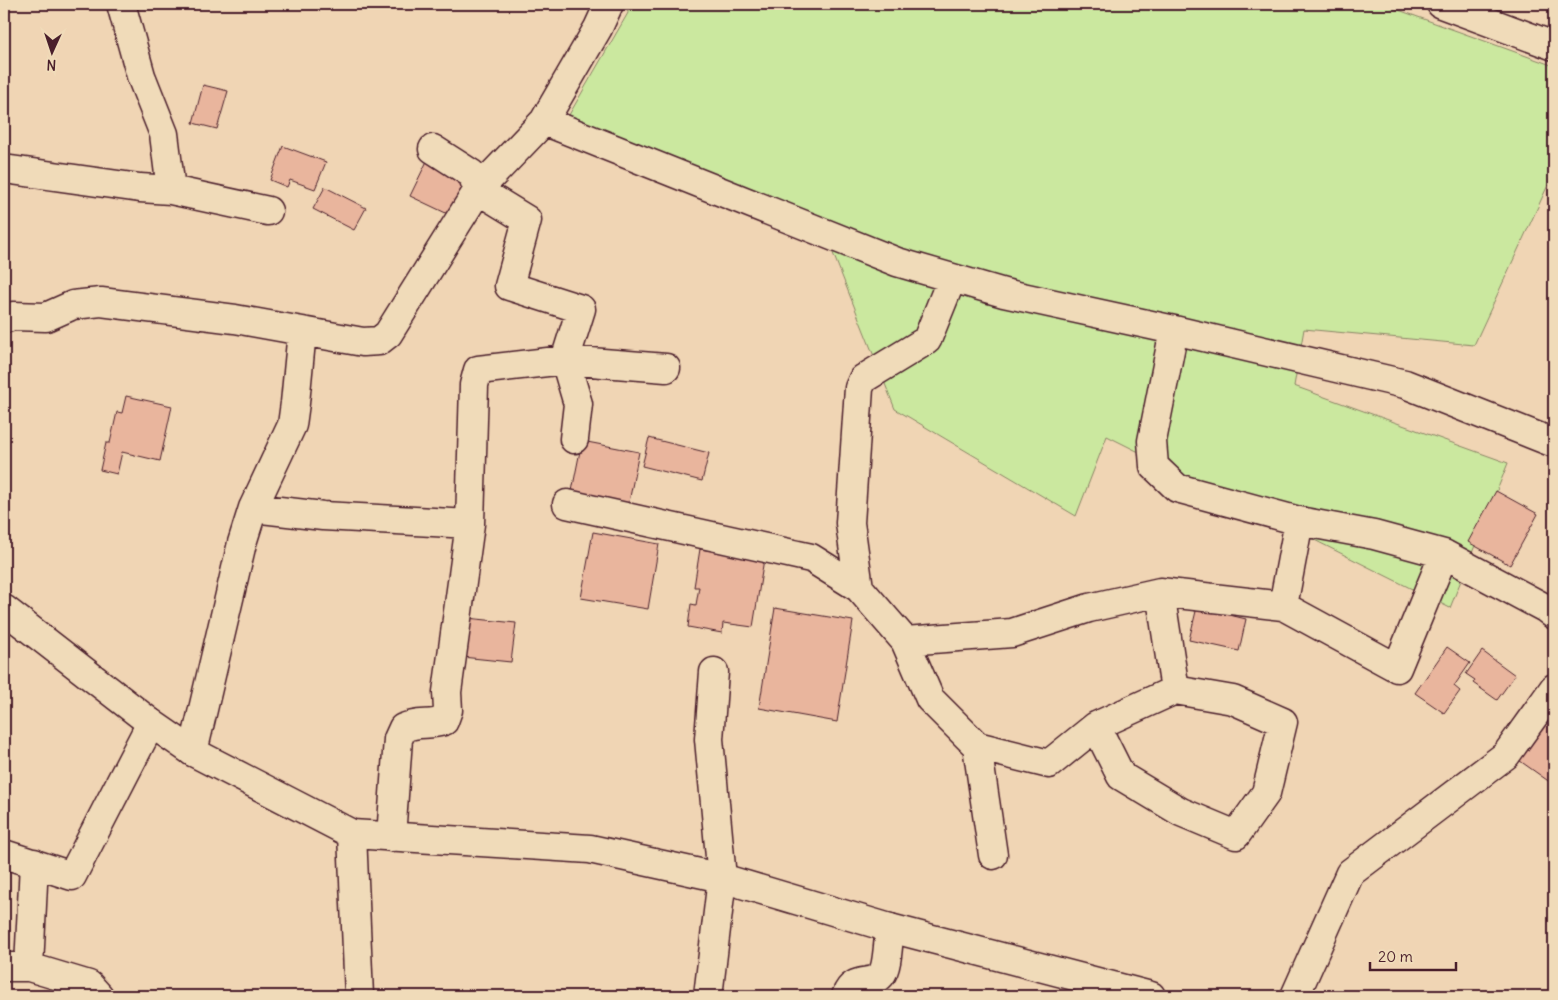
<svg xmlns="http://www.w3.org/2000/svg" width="1558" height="1000" viewBox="0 0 1558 1000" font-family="Delius,sans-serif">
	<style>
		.green { fill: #cbe89f; stroke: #8a8465 }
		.building { fill: #e9b59d; stroke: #4a1f2b }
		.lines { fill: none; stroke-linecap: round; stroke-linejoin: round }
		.minor-casing { stroke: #4a1f2b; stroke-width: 31 }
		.major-casing { stroke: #4a1f2b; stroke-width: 31 }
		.minor { stroke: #f0dbb9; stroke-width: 28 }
		.major { stroke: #f0dbb9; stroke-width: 28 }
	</style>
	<rect width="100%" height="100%" fill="#f0d5b4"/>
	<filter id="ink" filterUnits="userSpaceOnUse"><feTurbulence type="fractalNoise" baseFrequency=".02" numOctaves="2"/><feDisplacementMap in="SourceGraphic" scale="10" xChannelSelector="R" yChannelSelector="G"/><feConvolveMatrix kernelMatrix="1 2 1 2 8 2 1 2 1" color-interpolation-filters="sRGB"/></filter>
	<g filter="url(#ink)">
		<path class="green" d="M627 4H1382L1554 66V172L1474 345 1304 329 1294 386 1508 463 1450 608 1107 436 1076 516 895 409 819 218 562 127 628 13Z"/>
		<path class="building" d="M203 85 228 91 217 129 193 123Z
			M283 146 326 162 315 189 290 180 287 187 270 180Z
			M428 159 467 178 450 215 410 196Z
			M325 187 366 208 354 230 313 209Z
			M126 396 172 406 160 461 122 452 117 474 100 470 106 443H110L117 412 122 413Z
			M649 438 709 453 702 481 642 466Z
			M582 441 639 452 627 512 570 501Z
			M1496 491 1538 514 1510 565 1468 542Z
			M593 532 659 544 648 609 581 598Z
			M700 549 764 559 753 627 723 623 722 633 688 627 691 604 696 605 699 587H694Z
			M1197 607 1246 619 1239 651 1189 640Z
			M775 608 853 621 837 722 759 708Z
			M467 618 516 623 511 662 462 657Z
			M1447 647 1470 663 1454 686 1460 691 1444 713 1415 693Z
			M1482 651 1515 675 1497 700 1473 683 1475 680 1466 674Z
			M1548 708 1554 712V785L1513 756Z"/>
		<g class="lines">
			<g class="minor-casing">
				<path id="minor" d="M1441 4 1554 46
					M544 121 598 28 609 4
					M433 149 472 174 478 190 527 220 509 286 581 309 565 360 578 404 574 439
					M4 169 140 188 171 190 164 134 141 76 121 4
					M171 190 268 211
					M4 319 13 316 46 317 73 305 101 302 235 319 363 342 379 341 388 334 478 190 544 121 897 262 1004 293 1174 330 1405 384 1554 443
					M1174 330 1152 441 1154 466 1177 488 1299 521
					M567 504 811 558 859 588 905 641
					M253 508 323 516 470 524
					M1444 554 1397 668 1283 606 1299 521 1374 535 1444 554 1545 608 1554 615
					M859 588 850 523 859 388 863 379 927 340 952 278
					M1175 690 1096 726 1121 776 1181 812 1236 835 1266 793 1283 722 1233 700 1175 690 1160 592 1283 606
					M1096 726 1049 764 977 746 930 699 905 641 1012 633 1089 608 1160 592
					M977 746 993 855
					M193 752 242 543 253 508 292 425 295 403 302 331
					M352 834 359 996
					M391 837 398 739 403 728C419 721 428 726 444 721L448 710 447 692 470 524 474 385 478 370 565 360 666 368
					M4 854 72 876 151 723
					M4 967H29L89 985 99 996
					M29 967 34 863
					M708 996 722 878 709 739 714 672
					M846 996C853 975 871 987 881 975 888 967 888 939 890 928
					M1295 996 1350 873 1506 755 1554 688"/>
			</g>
			<g class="major-casing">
				<path id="major" d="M4 609 151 723 193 752 352 834 590 849 722 878 890 928 1151 996"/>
			</g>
			<use href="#minor" class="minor"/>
			<use href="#major" class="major"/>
		</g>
	</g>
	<rect width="1558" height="1000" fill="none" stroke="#f0dbb9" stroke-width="20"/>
	<rect x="10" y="10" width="1538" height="980" fill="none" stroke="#4a1f2b" stroke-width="2" filter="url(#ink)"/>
	<g transform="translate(52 52) rotate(183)" stroke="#f0dbb9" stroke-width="4" paint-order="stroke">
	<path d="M0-4L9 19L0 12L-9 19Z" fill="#4a1f2b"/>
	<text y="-8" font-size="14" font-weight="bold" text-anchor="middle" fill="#4a1f2b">N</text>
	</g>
	<path d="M1370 962v8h86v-8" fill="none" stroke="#4a1f2b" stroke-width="2.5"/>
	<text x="1378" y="962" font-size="15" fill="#4a1f2b" stroke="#f0dbb9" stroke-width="4" paint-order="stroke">20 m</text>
</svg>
